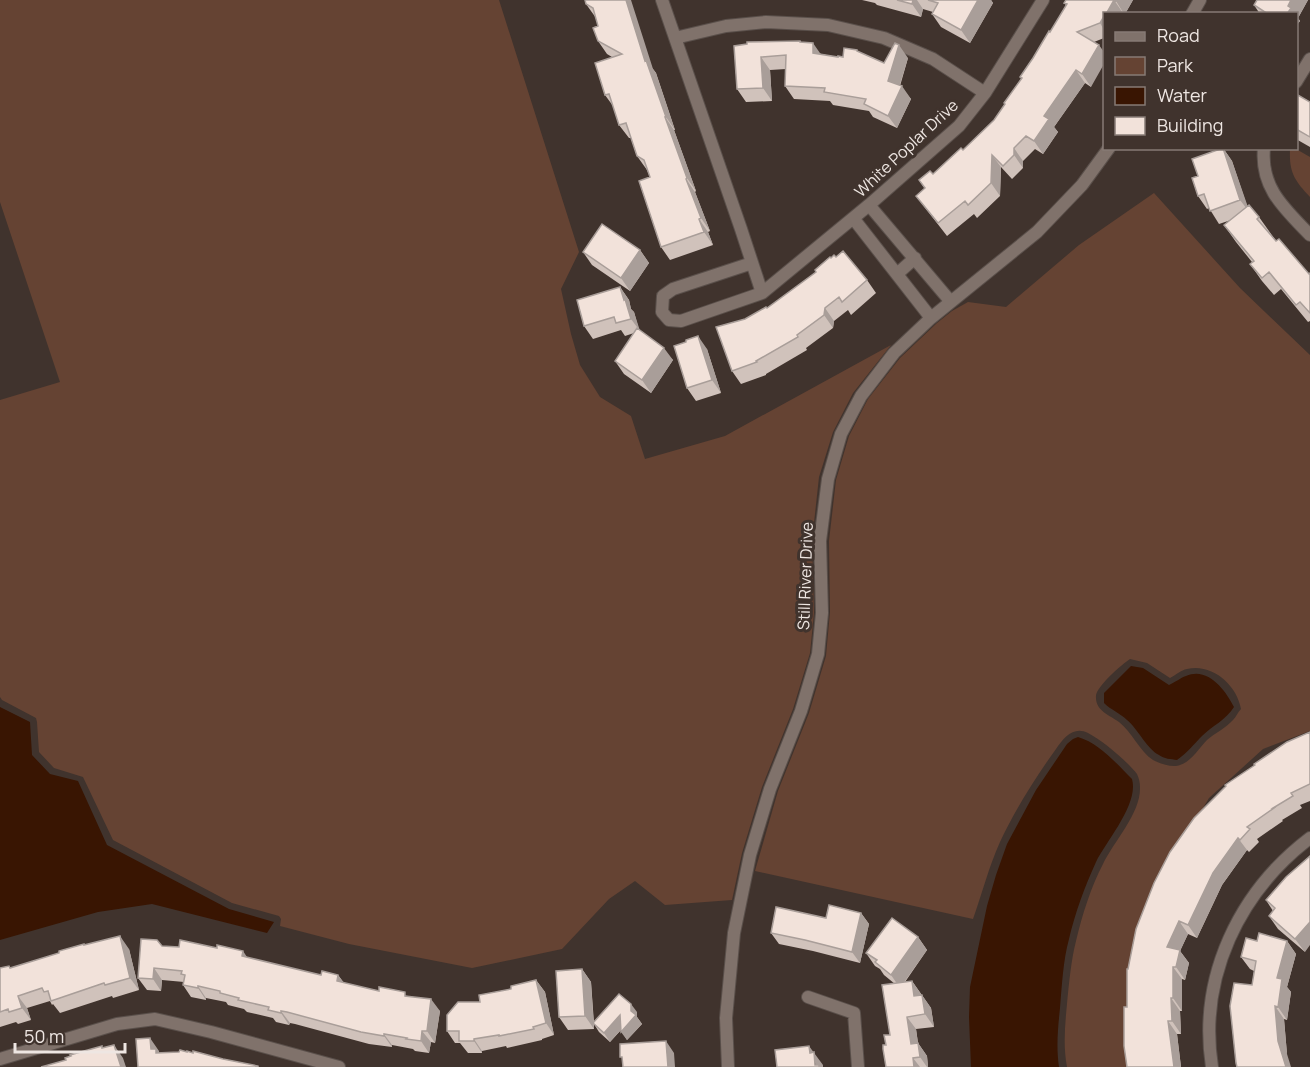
<svg xmlns="http://www.w3.org/2000/svg" width="1310" height="1067" viewBox="0 0 1310 1067" font-family="Manrope,sans-serif">
	<style>
		.green { fill: #654333; fill-rule: evenodd }
		.water { fill: #391502 }
		.lines { fill: none; stroke-linecap: round; stroke-linejoin: round }
		.street-casing { stroke: #5a504b; stroke-width: 14 }
		.street { stroke: #80726b; stroke-width: 12 }
		.wall { fill: #d0c2bb }
		.shaded-wall { fill: #a99e99 }
		.building { fill: #f2e2da; stroke: #a99e99; stroke-width: 1.5 }
		.labels { text-anchor: middle; stroke-width: 6; stroke-linejoin: round; paint-order: stroke }
		.street-label { font-size: 16px; fill: #eee6e2; stroke: #40332d }
	</style>
	<rect width="100%" height="100%" fill="#40332d"/>
	<path class="green" d="M0 0H499L579 252 561 289 571 334 580 365 600 397 631 416 645 459 725 436 891 345 853 393 833 432 819 477 812 541 814 613 810 653 793 709 762 787 742 853 732 900 665 905 635 881 609 899 562 949 472 968 349 944 280 926 281 919 279 916 232 903 113 840 83 777 54 768 39 752 37 722 36 718 2 700 0 697V400L60 382 0 202Z
		M1290 149H1296L1310 157V197C1294 180 1289 172 1290 149Z
		M1154 193 1240 288 1310 355V731L1263 749 1209 798 1151 895 1145 1067H1067C1063 1046 1065 1025 1067 1004 1069 983 1071 961 1076 941 1082 915 1091 887 1103 864 1114 841 1141 813 1140 787 1140 783 1139 778 1137 774 1128 762 1102 740 1088 733 1074 726 1064 737 1056 749 1035 778 1015 810 1000 842 989 866 982 894 973 919L755 871 778 791 809 713 826 656 830 612 829 541 836 480 849 436 868 399 900 358 937 323 952 311 968 302 1006 307 1079 245ZM1130 659 1147 663 1170 678C1176 675 1181 670 1187 669 1212 663 1237 685 1241 709 1238 712 1236 717 1233 720 1226 728 1215 733 1207 740 1199 748 1192 761 1180 765 1173 768 1160 764 1153 760 1140 752 1132 732 1119 722 1110 715 1095 711 1096 696 1096 687 1122 664 1130 659Z"/>
	<path class="water" d="M1131 666 1143 668 1169 685C1176 682 1180 678 1186 676 1208 666 1226 691 1234 707 1226 720 1212 726 1202 736 1194 744 1187 753 1177 760 1171 759 1164 759 1159 755 1147 749 1138 729 1127 720 1120 713 1111 710 1104 703V693Z
		M0 707 30 722 32 755 50 774 78 781 107 845 229 909 274 922 267 933 152 904 98 912 0 940Z
		M1078 737C1099 743 1117 764 1132 779 1139 804 1107 840 1096 862 1085 886 1075 913 1069 939 1063 961 1062 985 1060 1008 1058 1027 1056 1047 1059 1067H971L969 1017 970 987 987 906 996 875 1007 844 1036 790 1067 744 1073 739Z"/>
	<g class="lines">
		<g class="street-casing">
			<path id="street" d="M662 0 741 229 762 293
				M1192 14 1200 0
				M675 38 726 26 766 22 828 25 884 38 933 59 985 93
				M1296 82 1310 59
				M1264 148C1260 188 1285 209 1310 235
				M869 205 951 302
				M853 218 931 318
				M752 263 673 289 663 296 662 312 669 320 681 321 762 293 869 205 959 126 985 93 1043 0
				M897 274 915 258
				M808 997 854 1013 858 1067
				M0 1059 117 1024 155 1019 211 1032 339 1067
				M728 1067 726 1018 734 933 750 855 770 789 801 711 818 654 822 613 820 541 828 479 841 434 861 396 894 353 931 318 1037 232 1082 185 1109 148
				M1212 1067C1198 977 1239 892 1310 838"/>
		</g>
		<use href="#street" class="street"/>
	</g>
	<path class="wall" d="M585 0 653 69 656 73 675 130H674L696 191 695 192 710 231 708 232 713 245 670 260 661 247 650 177 647 170 637 156 631 138H629L619 125 613 106 605 95 612 57 607 54 598 41V26L596 18 586 4Z
		M862 0H991L993 3 970 43 941 27 932 14 933 12 923 9 921 17 877 5 875 3Z
		M1066 0H1133L1125 14H1104V38L1094 42 1091 87 1085 83 1054 127 1058 132 1043 154 1035 149 1023 161V168L1012 179 1001 167 1000 196 977 218 974 214 947 236 916 196 925 189 919 180 933 174 963 150 994 120 1005 105 1004 103 1021 79 1020 77 1050 32 1066 5 1064 3Z
		M1257 0H1308L1298 18 1300 21 1296 26V14H1260L1254 5Z
		M800 41 821 54 838 57 859 52 884 63 908 58 900 86 911 99 897 128 873 117 869 111 833 105 830 101 794 99 785 86 786 69 770 70 772 101 746 102 737 89 734 46Z
		M1296 94 1310 102V147L1296 139Z
		M1223 148 1232 161 1247 206 1259 217 1276 241 1309 274 1310 273V321L1308 322 1281 289 1274 295 1262 281 1250 264 1252 262 1236 242 1224 225 1231 220 1219 224 1209 208 1207 209 1198 196V176Z
		M640 250 649 263 630 291 592 265 583 252Z
		M867 280 876 293 851 315 848 310 834 321 833 328 806 348 807 350 766 374V375L741 384 732 371 745 319 767 308Z
		M620 287 629 300 631 309 634 312 639 330 673 360 651 393 624 374 615 361 634 333 625 336 621 330 593 339 584 326Z
		M686 342 707 349 721 393 696 401 687 388Z
		M1310 732V801L1300 805 1302 808 1282 820 1283 821 1257 839 1259 842 1249 852 1247 850 1222 885 1197 938 1188 934 1180 951 1189 963 1185 980 1182 979V1011H1180L1181 1034H1177L1181 1067H1127V1007L1128 969Z
		M1286 877 1305 952 1278 929 1269 916 1273 911 1266 900Z
		M861 913 869 924 860 963 813 951 779 944 771 933 826 918Z
		M918 937 927 950 905 982 912 981 931 1008 934 1027 916 1029 918 1043 927 1056 928 1067H886V1045L890 1035 895 984 884 975 880 969 875 966 866 953Z
		M1257 941H1287L1296 954 1287 987 1291 992 1287 1020 1284 1019 1287 1054 1252 985 1254 971 1250 969 1241 957Z
		M85 945 129 949 139 990 113 998 112 996 60 1013 53 1004 52 1005 50 1001 27 1008 31 1020 18 1024 16 1022 0 1027V968H11Z
		M162 946 248 958 321 975H338L344 983 379 991 408 996 440 1011 435 1043 431 1042 429 1053 415 1051 413 1049 392 1045V1047L369 1044 295 1024 290 1023 289 1025 276 1022 273 1018 247 1012 244 1009 228 1005 226 1002 206 998V1000L191 997 183 985 184 982 162 980 161 991 147 990 138 978Z
		M582 969 591 982 594 1023 637 1012V1017L642 1024 627 1040 621 1030 610 1042 599 1032 594 1024V1029L568 1030 559 1017Z
		M536 980 545 992 554 1035 542 1039V1040L507 1048 506 1046 482 1051V1053H468L460 1043H455L447 1031 480 1002Z"/>
	<path class="shaded-wall" d="M626 0H631L653 69 656 73 675 130 666 117 645 61Z
		M913 0H917L923 9 921 17 912 4Z
		M978 0H991L993 3 970 43 961 30Z
		M1114 0 1123 13V14H1106Z
		M1117 0H1133L1125 14H1124L1116 1Z
		M1291 0H1308L1298 18 1300 21 1296 26V14H1287L1288 6Z
		M1104 16V30L1100 23Z
		M813 43 822 56 813 53Z
		M899 45 908 58 897 94 888 81Z
		M1099 45 1104 52V64L1091 87 1082 74Z
		M761 57 770 70 772 101 763 88Z
		M1076 70 1085 83 1054 127 1058 132 1043 154 1034 141 1044 116Z
		M902 86 911 99 897 128 888 116Z
		M665 117 674 130 696 191 687 178Z
		M1014 148 1023 161V168L1014 155Z
		M1223 148 1232 161 1250 213 1240 200Z
		M992 155 1001 167 1000 196 991 183Z
		M686 179 695 192 710 231 701 218Z
		M699 219 708 232 713 245 704 232Z
		M640 250 649 263 630 291 621 278Z
		M620 287 629 300 631 309 634 312 640 331 631 319Z
		M825 308 834 321 833 328 824 315Z
		M698 336 707 349 721 393 712 380Z
		M664 348 673 360 651 393 642 380Z
		M1238 838 1247 850 1222 885 1197 938 1188 925 1213 873Z
		M861 913 869 924 860 963 852 952Z
		M1179 921 1188 934 1180 951 1189 963 1185 980 1176 967 1167 947Z
		M1310 922V945L1305 952 1295 939Z
		M120 936 129 949 139 990 130 978Z
		M918 937 927 950 900 988 891 975Z
		M1287 941 1296 954 1287 987 1291 992 1287 1020 1278 1007 1277 978Z
		M243 951 251 963 242 956Z
		M1173 967 1182 979V1011L1173 998Z
		M154 968 162 980 161 991 153 979Z
		M582 969 591 982 594 1029 585 1016Z
		M338 975 347 987 337 981Z
		M536 980 545 992 554 1035 546 1023Z
		M912 981 921 994 923 1009 914 996Z
		M198 986 206 998V1000L198 988Z
		M922 995 931 1008 934 1027 925 1014Z
		M18 996 27 1008 31 1020 22 1008Z
		M1171 998 1180 1011 1181 1034 1172 1021Z
		M431 999 440 1011 435 1043 427 1031Z
		M631 1004 637 1012V1017L642 1024 627 1040 621 1032 631 1011Z
		M1275 1006 1284 1019 1287 1054 1291 1067H1286L1278 1041Z
		M281 1011 290 1023 289 1025 281 1013Z
		M620 1015 626 1024 610 1042 604 1033Z
		M907 1017 916 1029 918 1043 927 1056 928 1067H927L911 1044Z
		M1168 1021 1177 1034 1181 1067H1174Z
		M422 1031 431 1042 429 1053 421 1041Z
		M384 1034 392 1045V1047L384 1036Z
		M150 1038 159 1051V1054L165 1066 151 1049Z
		M474 1039 482 1051V1053L474 1041Z
		M666 1041 674 1053 675 1067H668Z
		M114 1045 123 1058 126 1067H121Z
		M809 1046 823 1065V1067H817L810 1053Z
		M913 1058 920 1067H914Z"/>
	<path class="building" d="M585 0H626L645 61 646 60 666 117H665L687 178 686 179 701 218 699 219 704 232 661 247 639 181 650 177 644 160 637 156 626 123 619 125 609 94 605 95 595 63 622 54 598 41 593 28 598 26 593 8 586 4Z
		M897 0H913L912 4Z
		M928 0H978L961 30 932 14 938 3Z
		M1066 0H1117L1116 1 1114 0 1106 14H1104V16L1100 23 1077 32 1099 45 1082 74 1076 70 1044 116 1049 119 1034 141 1026 136 1014 148V155L1003 166 992 155 991 183 968 205 965 201 938 223 916 196 925 188 919 180 930 171 933 174 961 148 963 150 994 120 1005 104 1004 103 1022 78 1020 77 1033 58 1049 31 1050 32 1067 4 1064 3Z
		M1257 0H1291L1288 6 1291 8 1287 14H1268L1254 5Z
		M800 41V42L813 43V53L838 57V56L843 57 844 48 857 50V51L884 63 895 43 899 45 888 81 902 86 888 116 864 104 866 99 824 92 825 88 785 86 786 55 761 57 763 88 737 89 734 46 747 44V42Z
		M1296 94 1310 102V137L1296 129Z
		M1223 148 1240 200 1210 211 1204 194 1198 196 1192 178 1198 176 1192 159Z
		M1249 205 1259 217 1257 219 1276 241 1279 239 1309 274 1310 273V313L1300 302 1296 305 1269 272 1262 278 1250 264 1254 261 1224 225Z
		M602 224 640 250 621 278 583 252Z
		M843 251 867 280 842 302 839 297 825 308 824 315 797 335 798 337 756 361 757 362 732 371 716 327 745 319 766 307 767 308 816 272 815 270 830 257 831 258 834 255 836 257Z
		M620 287 624 300 625 299 631 319 616 323 614 317 584 326 577 300Z
		M637 328 664 348 642 380 615 361Z
		M698 336 712 380 687 388 674 346 686 342V340Z
		M1310 732V784L1291 793 1293 796 1273 808H1274L1247 827 1250 829 1240 840 1238 838 1213 873 1188 925 1179 921 1167 947 1180 950 1176 967H1173V998H1171L1172 1021H1168L1174 1067H1127L1124 1046V1007H1127V969H1128L1136 929 1154 883 1170 852 1194 818 1226 786 1225 785 1255 765 1254 764 1287 742Z
		M1310 856V922L1295 939 1269 916 1275 908 1266 900 1286 877Z
		M829 905 861 913 852 952 805 940 771 933 776 907 826 918Z
		M892 918 918 937 891 975 875 962 877 960 866 953Z
		M1259 933 1287 941 1277 978 1282 979 1278 1007 1275 1006 1278 1041 1286 1067H1237L1236 1063 1230 1006 1234 983 1252 985 1256 961 1241 957 1246 938 1257 941Z
		M120 936 130 978 105 985 104 983 51 1001 48 991 44 992 42 988 18 996 22 1008 9 1012 8 1009 0 1012V968L9 966 10 968 59 953V951L84 944V945Z
		M141 939 157 940 162 946 179 947 180 940 217 948V945L243 951 242 956 321 975 322 971 338 975 337 981 379 991V987L405 992V996L431 999 427 1031H422L421 1041 406 1039 407 1038 384 1034V1036L361 1032 287 1012 281 1011V1013L268 1010 269 1007 238 1000 239 998 220 993V991L198 986V988L183 985 185 975 181 974 182 971 154 968 153 979 138 978Z
		M582 969 585 1016 559 1017 556 971Z
		M536 980 546 1023 533 1027 534 1029 499 1036V1035L474 1039V1041H459V1031H447V1015L458 1002H480L479 995 511 989V986Z
		M912 981 914 996 922 995 925 1014 907 1017 911 1044 918 1043 920 1057 913 1058 914 1067H886L883 1049V1045H886L884 1035H890L882 985Z
		M619 994 631 1004V1011L636 1015 621 1032 620 1015 604 1033 593 1023Z
		M150 1038 151 1049H156V1053L179 1052 180 1050 187 1052V1051L193 1053V1051L223 1059 258 1066V1067H138L136 1039Z
		M666 1041 668 1067H623L622 1057H620V1044Z
		M114 1045 121 1067H41L66 1060 65 1058 71 1056 70 1055 102 1046V1048Z
		M809 1046 810 1053 814 1052 815 1065H819V1067H777L775 1050Z"/>
	<g class="labels">
		<g class="street-label">
			<text transform="translate(906 148) rotate(-43)" y="6">White Poplar Drive</text>
			<text transform="translate(805 576) rotate(-88)" y="6">Still River Drive</text>
		</g>
	</g>
	<rect x="1103" y="12" width="195" height="138" fill="#40332d" stroke="#867b75" stroke-width="1.5"/>
	<rect x="1115" y="32" width="30" height="9" fill="#80726b" stroke="#867b75" stroke-width="1.5"/>
	<text x="1157" y="42" font-size="18" fill="#eee6e2">Road</text>
	<rect x="1115" y="57" width="30" height="18" fill="#654333" stroke="#867b75" stroke-width="1.5"/>
	<text x="1157" y="72" font-size="18" fill="#eee6e2">Park</text>
	<rect x="1115" y="87" width="30" height="18" fill="#391502" stroke="#867b75" stroke-width="1.5"/>
	<text x="1157" y="102" font-size="18" fill="#eee6e2">Water</text>
	<rect x="1115" y="117" width="30" height="18" fill="#f2e2da" stroke="#867b75" stroke-width="1.5"/>
	<text x="1157" y="132" font-size="18" fill="#eee6e2">Building</text>
	<path d="M15 1043v9h110v-9" fill="none" stroke="#eee6e2" stroke-width="3"/>
	<text x="24" y="1043" font-size="18" fill="#eee6e2" stroke="#40332d" stroke-width="4.5" paint-order="stroke">50 m</text>
</svg>
